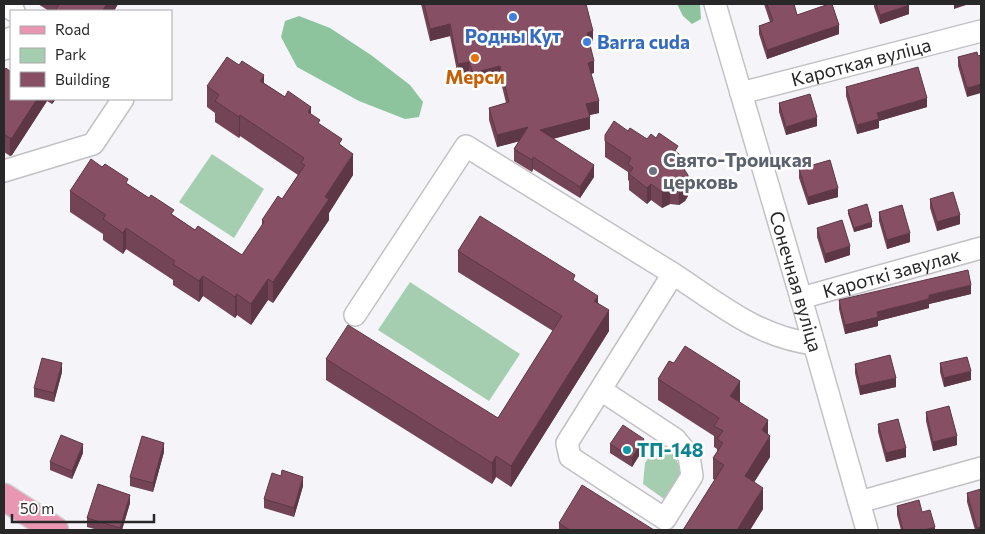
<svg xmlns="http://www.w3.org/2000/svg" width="985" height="534" viewBox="0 0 985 534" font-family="Commissioner,sans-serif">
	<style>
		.green { fill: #a5ceb0 }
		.forest { fill: #8dc49e }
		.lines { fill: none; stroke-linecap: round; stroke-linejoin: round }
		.minor-casing { stroke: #c2c2c6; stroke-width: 24 }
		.major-casing { stroke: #d0d0d0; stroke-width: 29 }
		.minor { stroke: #fff; stroke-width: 21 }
		.major { stroke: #e996b3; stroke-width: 26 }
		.wall { fill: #734456 }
		.shaded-wall { fill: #5e3746 }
		.building { fill: #864f64; stroke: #5e3746 }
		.shop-dot { fill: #3f7fe0; stroke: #fff; stroke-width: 2 }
		.food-dot { fill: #e8710a; stroke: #fff; stroke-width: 2 }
		.worship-dot { fill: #6b7280; stroke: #fff; stroke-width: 2 }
		.culture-dot { fill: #0f9aa8; stroke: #fff; stroke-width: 2 }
		.labels { text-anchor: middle; stroke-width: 5; stroke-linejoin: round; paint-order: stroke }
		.shop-label { font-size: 19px; font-weight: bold; fill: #366cbe; stroke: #fff }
		.street-label { font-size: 19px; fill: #282829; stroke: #fff }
		.food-label { font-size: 19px; font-weight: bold; fill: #c56008; stroke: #fff }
		.worship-label { font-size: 19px; font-weight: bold; fill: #5b616d; stroke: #fff; text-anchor: start }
		.culture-label { font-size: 19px; font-weight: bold; fill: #0d838f; stroke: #fff; text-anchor: start }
	</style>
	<rect width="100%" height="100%" fill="#f5f5f9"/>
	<path class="green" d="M212 154 264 189 234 238 179 202Z
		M410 282 520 354 489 401 378 330Z
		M659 442 672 451 682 472 664 499 643 484 645 463Z"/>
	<path class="forest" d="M677 4H700L701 19 692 24 683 16Z
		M299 16 330 28 371 55 410 85 423 102 419 117 405 119 359 101 297 67 281 37 285 21Z"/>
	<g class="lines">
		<g class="minor-casing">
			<g id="minor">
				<path d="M4 4 14 11"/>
				<path id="s1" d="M715 4 801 298 867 530"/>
				<path d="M4 49 11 38"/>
				<path id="s2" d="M741 93 981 31"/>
				<path d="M4 171 93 144 123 99"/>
				<path id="s3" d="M801 298 981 248"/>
				<path d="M355 315 466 146C533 187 600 228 667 270 715 300 755 337 814 344"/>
				<path d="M601 390 675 439 689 456 692 476 665 519 570 457 567 443 673 274"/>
				<path d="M859 502 981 468"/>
			</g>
		</g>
		<g class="major-casing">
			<path id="major" d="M4 497 55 530"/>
		</g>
		<use href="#minor" class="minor"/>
		<use href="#major" class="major"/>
	</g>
	<path class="wall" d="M38 4H118L114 11H49Z
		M421 4H586L593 43 590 44 594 73 591 74 599 113 589 115 590 129 553 139 594 177 580 198 533 169 532 172 514 161V149L519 141 497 147 489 120V108L506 103 500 78 473 85 469 74 458 76 450 36 430 41Z
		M764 4H794L797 15 839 34 767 59 759 34V26L770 22Z
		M874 4H876L909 14 880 24 874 7Z
		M978 56 967 97 958 66V57Z
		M4 71 11 99H56L52 104 47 101 12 155 10 156 4 152Z
		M264 83 311 114 320 125 342 146 353 175 329 213V220L273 303 268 300 251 325 237 315 235 318 203 296 199 302 173 285V280L126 249 123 254 103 240V234L70 212V191L128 184 195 230 242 255 262 226V220L282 199 298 175 240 136 239 138 215 122V113L207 107V86Z
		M846 87 927 107 879 121V128L857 134 846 96Z
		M779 103 817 126 786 135 779 112Z
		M628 131 678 153 685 171 688 196 685 201 679 205 670 204 662 208 651 200 647 204 629 190V181L628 180V172L605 157V135Z
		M799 169 838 197 808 205 799 178Z
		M981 178V193L980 188V179Z
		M930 199 960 224 937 231 930 208Z
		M848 210 872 227 854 232 848 214Z
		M879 212 910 242 887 249 879 221Z
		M817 228 850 255 825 263 817 237Z
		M458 251 575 282 598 304 609 331 511 487 496 477 492 484 326 380V359L498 418 553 331 458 272Z
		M971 294 929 304V308L878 321V326L845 334 839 309V300Z
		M940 363 971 380 944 387 940 372Z
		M855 364 896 387 860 395 855 373Z
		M62 372 54 402 34 397V388Z
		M658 379 740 402 768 434 770 457 754 482 763 509 750 530H683L715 480 713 479V458L717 452V449L714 447V436L658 400Z
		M926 412 957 445 933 451 926 421Z
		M878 424 906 457 886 462 878 432Z
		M610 444 644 448 632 467 610 453Z
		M164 452 153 492 130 486V477Z
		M83 453 72 479 50 470V462Z
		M303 486 294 517 264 508V499Z
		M967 493 981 530H975L967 502Z
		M130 503 122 530H98L87 527V518Z
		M897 506 935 530H901L897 515Z
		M559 523 654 530H559Z"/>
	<path class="shaded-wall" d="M107 4H118L114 11H102Z
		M954 4H969L954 9Z
		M909 5V14L880 24V15Z
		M450 24V36L430 41V29Z
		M839 25V34L767 59V50Z
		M593 31V43L587 44V33Z
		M594 61V73L588 74V63Z
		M469 62V74L458 76V64Z
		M500 66V78L473 85V73Z
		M264 75V96L260 81Z
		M981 84V93L967 97V88Z
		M927 98V107L879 121V128L857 134V125L877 113Z
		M37 99H47V101L12 155 10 156V138Z
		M52 99H56L52 104Z
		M599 101V113L586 116V104Z
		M311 107V128L308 112Z
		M240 115V136L239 138V117Z
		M590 117V129L540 142V130Z
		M817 117V126L786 135V127Z
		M528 127V139L497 147V135Z
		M353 154V175L329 213V220L273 303V282L325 197Z
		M533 157V169L532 172V160Z
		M594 165V177L580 198V187Z
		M688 180V196L685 201 679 205V189Z
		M651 184V200L647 204V188Z
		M670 188V204L662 208V192Z
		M838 188V197L808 205V197Z
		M960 215V224L937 231V222Z
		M872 222V227L854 232V228Z
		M126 228V249L123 254V233Z
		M910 233V242L887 249V240Z
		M850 246V255L825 263V254Z
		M203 276V296L199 302V281Z
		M268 279V300L251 325V304Z
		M971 285V294L929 304V308L878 321V326L845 334V325L877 312 929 295Z
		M237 294V315L235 318V297Z
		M598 296V317L594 301Z
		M609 310V331L511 487V466Z
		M62 363V372L54 402V393Z
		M971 371V380L944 387V378Z
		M896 378V387L860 395V386Z
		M740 381V402L730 417V396Z
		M5 402V411L4 416V407Z
		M768 420V440L770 436V457L745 497V476L762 430Z
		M957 436V445L933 451V442Z
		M644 439V448L632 467V458Z
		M164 443V452L153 492V483Z
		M83 444V453L72 479V471Z
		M906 448V457L886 462V453Z
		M496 456V477L492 484V463Z
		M303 477V486L294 517V508Z
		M763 488V509L750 530H737Z
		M130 495V503L122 530H120V528Z
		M935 527V530H924Z
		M981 527V530H977V528Z"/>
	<path class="building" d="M59 4H107L102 11H55Z
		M424 4H586L593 31 587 33 594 61 588 63 599 101 586 104 590 117 540 130 594 165 580 187 533 157 532 160 514 149 528 127 497 135 489 108 509 102 500 66 473 73 469 62 458 64 450 24 430 29Z
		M767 4H794L797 15 829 4H832L839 25 767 50 759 26 773 21Z
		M876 4H908L909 5 880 15Z
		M977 52 978 56 981 55V84L967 88 958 57Z
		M227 57 239 65 242 61 264 75 260 81 285 97 288 91 311 107 308 112 320 120 318 123 342 139 339 144 353 154 325 197 329 199 273 282 268 279 251 304 237 294 235 297 203 276 199 281 173 264 175 261 126 228 123 233 103 219 106 215 70 191 91 159 102 167 105 164 128 179 126 183 149 198 151 195 174 210 171 214 195 230 198 226 242 255 264 222 262 220 278 196 282 199 305 165 301 163 304 158 240 115 239 117 215 101 219 95 207 86Z
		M918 67 927 98 877 113 879 119 857 125 846 87Z
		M6 68 11 72V99H37L12 138H10L4 134V71Z
		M810 94 817 117 786 127 779 103Z
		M614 121 628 131 630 128 647 139 651 134 656 138 659 133 678 146 675 151 685 159 684 169 688 175V180L685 185 679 189 670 188 662 192 651 184 647 188 629 174 633 168 628 164 631 158 605 141V135Z
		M830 160 838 188 808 197 799 169Z
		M953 192 960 215 937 222 930 199Z
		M867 204 872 222 854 228 848 210Z
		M902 205 910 233 887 240 879 212Z
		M480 216 575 275 573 280 598 296 594 301 609 310 511 466 496 456 492 463 326 359 348 325 498 418 562 316 458 251Z
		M842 220 850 246 825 254 817 228Z
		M968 270 971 285 929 295V299L877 312 878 317 845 325 839 300Z
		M685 346 740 381 730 396 768 420 762 430 770 436 745 476 763 488 737 530H683L724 465 713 458 723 443 717 439 723 431 714 426 719 418 658 379 669 361 674 363Z
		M890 355 896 378 860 386 855 364Z
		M967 357 971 371 944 378 940 363Z
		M42 358 62 363 54 393 34 388Z
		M949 406 957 436 933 442 926 412Z
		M898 419 906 448 886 453 878 424Z
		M623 425 644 439 632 458 610 444Z
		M61 435 83 444 72 471 50 462Z
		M142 436 164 443 153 483 130 477Z
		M282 470 303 477 294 508 264 499 272 473 281 476Z
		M98 484 130 495 120 528 87 518Z
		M582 485 654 530H570L559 523Z
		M981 489V527L977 528 967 493Z
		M919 500 922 512 930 510 935 527 924 530H903L897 506Z"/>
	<g class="shop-dot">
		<circle cx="513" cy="17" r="5"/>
		<circle cx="587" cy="42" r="5"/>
	</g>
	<circle class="food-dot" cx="475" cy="58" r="5"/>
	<circle class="worship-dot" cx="653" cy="171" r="5"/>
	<circle class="culture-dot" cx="627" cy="450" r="5"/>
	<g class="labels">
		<g class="shop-label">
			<text x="513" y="43">Родны Кут</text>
			<text x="597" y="49" text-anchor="start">Barra cuda</text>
		</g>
		<g class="street-label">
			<text dy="7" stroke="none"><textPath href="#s2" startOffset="124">Кароткая вуліца</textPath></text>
			<text dy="7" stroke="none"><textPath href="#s3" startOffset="94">Кароткі завулак</textPath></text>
			<text dy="7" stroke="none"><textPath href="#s1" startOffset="289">Сонечная вуліца</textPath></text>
		</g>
		<g class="food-label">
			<text x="475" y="84">Мерси</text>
		</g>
		<g class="worship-label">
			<text x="663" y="167">Свято-Троицкая<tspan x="663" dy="22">церковь</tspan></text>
		</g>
		<g class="culture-label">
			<text x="637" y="457">ТП-148</text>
		</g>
	</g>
	<rect width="985" height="534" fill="none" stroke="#282829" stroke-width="10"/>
	<rect x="10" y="10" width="162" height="90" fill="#ffffff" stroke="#a9a9a9"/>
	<rect x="20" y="26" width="25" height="8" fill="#e996b3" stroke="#a9a9a9"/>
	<text x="55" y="35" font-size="15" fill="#282829">Road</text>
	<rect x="20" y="48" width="25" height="15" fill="#a5ceb0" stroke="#a9a9a9"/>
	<text x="55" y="60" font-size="15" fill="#282829">Park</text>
	<rect x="20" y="72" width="25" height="15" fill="#864f64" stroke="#a9a9a9"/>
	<text x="55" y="85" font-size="15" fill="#282829">Building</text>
	<path d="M12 514v8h142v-8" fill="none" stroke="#282829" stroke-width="2.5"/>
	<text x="20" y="514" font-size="15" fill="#282829" stroke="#ffffff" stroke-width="4" paint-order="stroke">50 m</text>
</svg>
